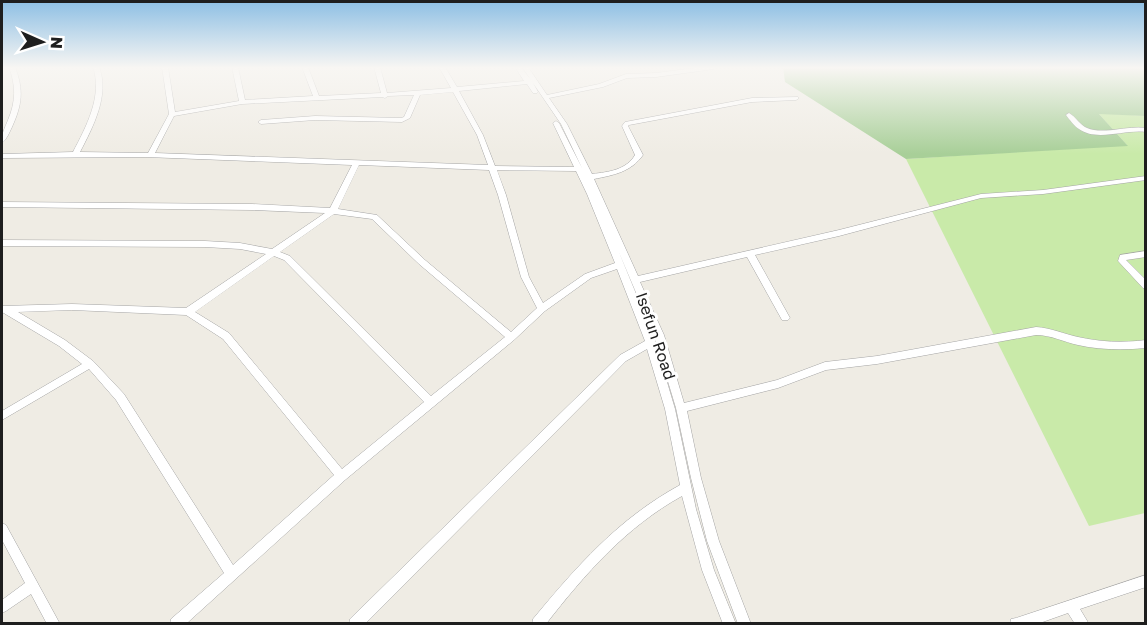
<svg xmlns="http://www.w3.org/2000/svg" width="1147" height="625" viewBox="0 0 1147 625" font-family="'Golos Text',sans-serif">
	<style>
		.grass { fill: #c9eaa9 }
		.forest { fill: #a8cf98 }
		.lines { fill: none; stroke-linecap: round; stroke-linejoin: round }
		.minor-casing { stroke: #a5a5a5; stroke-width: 1 }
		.minor { fill: #fff; fill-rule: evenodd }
		.labels { text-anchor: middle; stroke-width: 6; stroke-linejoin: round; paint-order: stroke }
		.street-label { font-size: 16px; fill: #1e1e1e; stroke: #fff }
	</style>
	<rect width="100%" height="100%" fill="#efece4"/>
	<path class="grass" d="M1098 113 1145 116V513L1089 526 906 159 1127 145Z"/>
	<path class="forest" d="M783 67H1136L1145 70V116L1099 114 1128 146 906 159 785 82Z"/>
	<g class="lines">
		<g class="minor-casing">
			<path id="minor" d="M9 67H15C24 90 22 105 12 127 9 133 7 139 2 143 1 134 5 128 8 120 16 101 16 86 9 67Z
				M93 67H99C110 95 93 127 80 152L148 153 169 114 162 67H168L175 112 239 101 232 67H238L245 100 313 96 302 67H308L319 96 381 93 374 67H380L387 93 451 88 439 67H445L457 87 524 81 515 67H521L531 80 522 67H528L547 95 599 84 626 74 656 73 702 67H717L714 69 656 77 627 78 603 87 549 98 567 124 592 174C609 172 626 170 635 155L622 126 625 122 752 98 798 97V99L796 100 752 102 629 125 628 126 643 155C631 172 614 175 594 179L638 276 839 230 981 194 1043 190 1146 176V180L1043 194 981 198 839 236 755 255 790 318 788 320H782L747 257 640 282 664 335 684 403 777 380 825 362 877 356 1036 327C1051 328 1064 334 1078 337 1100 342 1123 343 1146 340V348C1123 350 1100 350 1078 345 1064 342 1051 335 1036 335L877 364 826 370 778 388 687 411 701 478 719 541 751 624H738L707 541 691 478 676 408 654 335 618 250 653 335 675 409 696 509 714 570 736 624H723L702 570 682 496C626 527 585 574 546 624H532L533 619C577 566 618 519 680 485L665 409 647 349 626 361 365 624H349L350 619 620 355 645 341 617 269 591 278 545 311 514 340 345 480 186 624H170L171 619 224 573 116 400 89 369 2 420V411L82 364 59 346 2 312V306L72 304 186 308 266 254 240 249 205 247 2 246V240L205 241 240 243 272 249 325 213 252 210 2 207V202L252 204 330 208 352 165 146 157 2 158V154L73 152C86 127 103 96 93 67ZM533 83 561 124 582 168 559 123 556 121 553 123 574 167 495 166 483 135 459 91 527 84 533 93H537L538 92ZM453 92 477 135 488 165 155 153 174 116 242 104 382 97 385 98 388 96 414 95 404 117 401 118 315 116 261 120 258 122 261 124 315 120 402 122 410 118 420 95ZM359 165 489 170 498 195 521 277 537 308 511 332 425 260 377 215 338 209ZM497 170 576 171 587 194 615 263 585 274 543 303 529 277 506 195ZM334 214 372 219 419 264 505 337 431 396 290 256 280 252ZM274 256 284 260 424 402 342 469 229 333 195 312ZM72 310 186 315 223 339 334 475 233 565 124 394 93 361 65 340 18 312Z
				M1069 113C1076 117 1080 125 1087 128 1103 135 1128 125 1146 128V132C1125 129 1097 142 1079 129 1074 126 1070 120 1066 115Z
				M1146 251V257L1126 260 1146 280V289L1143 288 1118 261 1120 255Z
				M2 523 6 525 60 624H47L31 594 6 611 2 613V600L25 583 2 540Z
				M1146 575V587L1080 609 1089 624H1075L1068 613 1037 624H1010L1011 619 1016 618Z"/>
		</g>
		<use href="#minor" class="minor"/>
	</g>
	<linearGradient id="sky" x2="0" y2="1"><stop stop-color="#8dbfe4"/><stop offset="0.44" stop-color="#f8f6f3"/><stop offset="1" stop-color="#f8f6f3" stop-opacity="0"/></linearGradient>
	<rect width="1147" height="154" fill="url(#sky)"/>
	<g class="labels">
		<g class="street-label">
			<text transform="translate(656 336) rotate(71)" y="6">Isefun Road</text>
		</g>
	</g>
	<rect width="1147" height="625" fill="none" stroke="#1e1e1e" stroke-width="6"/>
	<g transform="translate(42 42) rotate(93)" stroke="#ffffff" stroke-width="4.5" paint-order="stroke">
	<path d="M0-4.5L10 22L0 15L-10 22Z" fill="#1e1e1e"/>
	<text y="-9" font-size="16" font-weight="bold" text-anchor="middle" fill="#1e1e1e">N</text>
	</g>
</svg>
